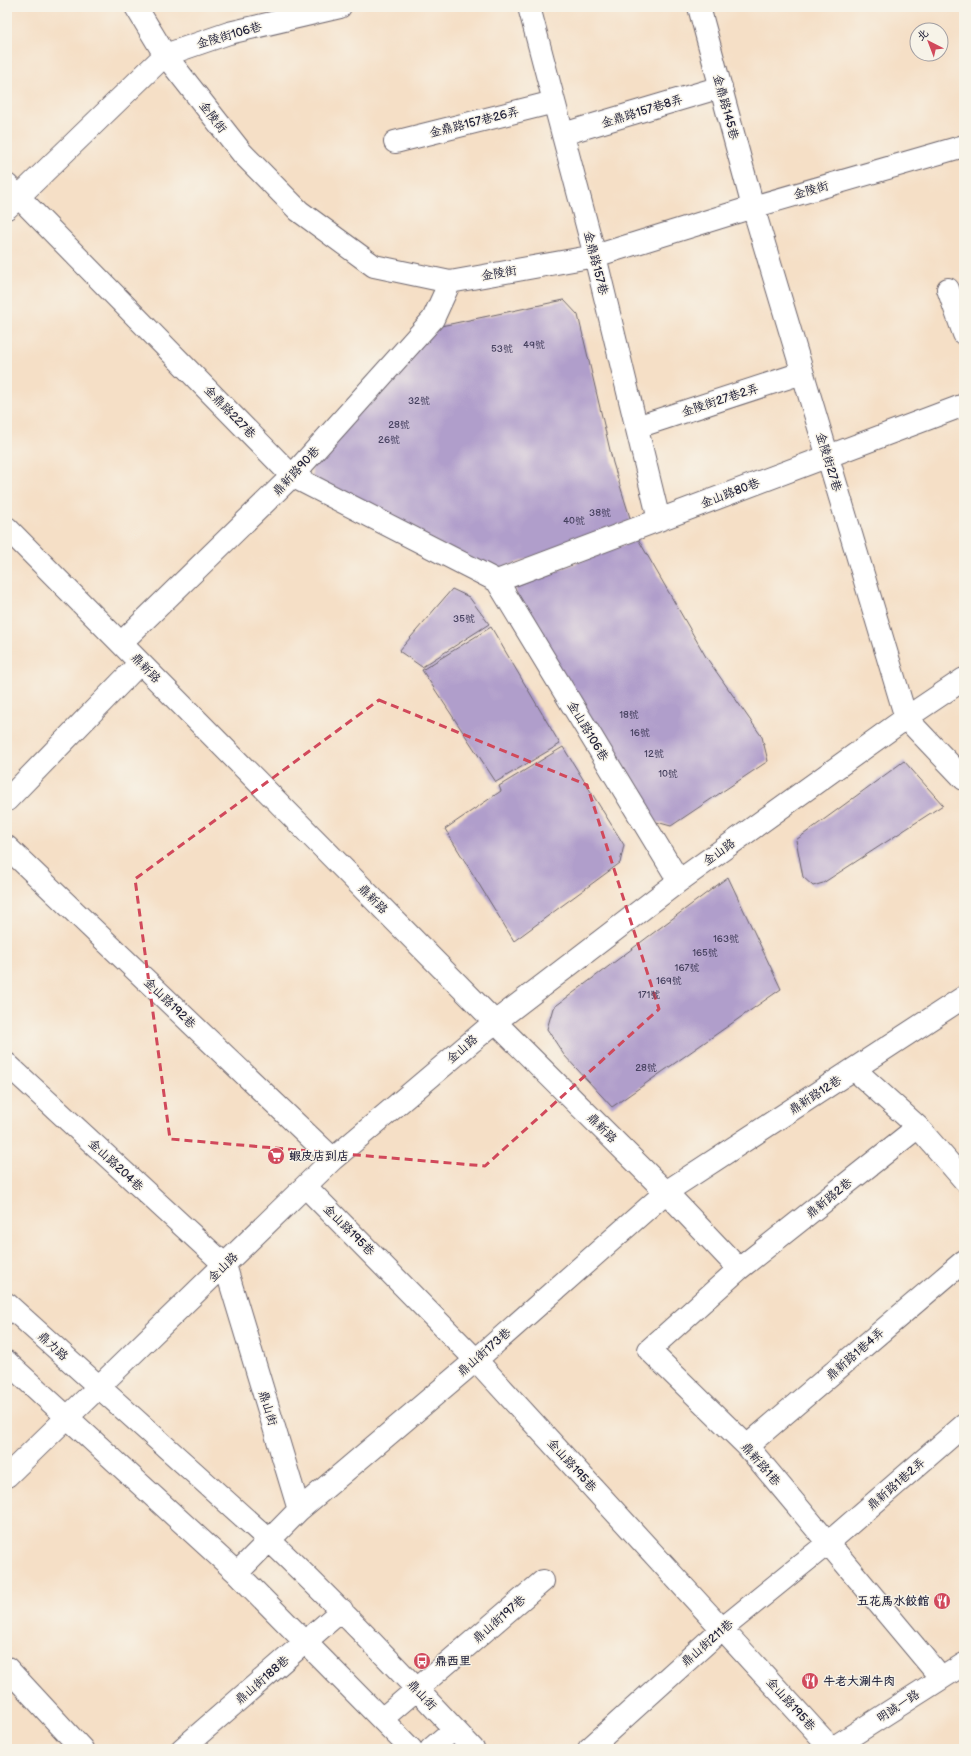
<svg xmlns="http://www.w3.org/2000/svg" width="971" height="1756" viewBox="0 0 971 1756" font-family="'Balsamiq Sans','LXGW WenKai TC',sans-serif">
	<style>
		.building { fill: #b09ecb }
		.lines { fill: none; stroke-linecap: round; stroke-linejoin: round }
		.minor-casing { stroke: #6c646c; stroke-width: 24 }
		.minor { stroke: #fff; stroke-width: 22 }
		.marked { fill: none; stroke: #d1495b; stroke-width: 3; stroke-dasharray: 8 5; stroke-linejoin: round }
		.labels { text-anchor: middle; stroke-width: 3; stroke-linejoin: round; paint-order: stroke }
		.number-label { font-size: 10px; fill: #46415f }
		.street-label { font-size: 12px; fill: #22223b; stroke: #f7f3e8 }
		.poi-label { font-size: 12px; font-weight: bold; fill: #22223b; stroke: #f7f3e8; text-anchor: start }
	</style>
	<rect width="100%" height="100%" fill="#f7f3e8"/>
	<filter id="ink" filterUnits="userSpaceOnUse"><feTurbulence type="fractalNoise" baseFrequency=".025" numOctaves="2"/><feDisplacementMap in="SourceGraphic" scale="8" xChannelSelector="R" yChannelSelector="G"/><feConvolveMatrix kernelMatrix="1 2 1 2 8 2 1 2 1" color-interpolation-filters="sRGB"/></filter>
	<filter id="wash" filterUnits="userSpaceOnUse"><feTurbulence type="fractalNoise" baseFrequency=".012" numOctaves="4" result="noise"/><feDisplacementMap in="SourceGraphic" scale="16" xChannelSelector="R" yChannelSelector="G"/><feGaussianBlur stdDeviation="0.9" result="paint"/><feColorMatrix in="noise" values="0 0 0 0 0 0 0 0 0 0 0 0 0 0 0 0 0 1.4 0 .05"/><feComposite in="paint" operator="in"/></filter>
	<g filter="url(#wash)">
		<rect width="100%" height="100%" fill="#f5dfc6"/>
		<g id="blocks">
			<path class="building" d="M564 300 578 315 613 463 631 521 492 572 313 478 311 465 420 343 441 326Z
				M638 539 706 657 762 737 768 761 671 826 649 820 520 607 514 587Z
				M452 589 469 597 489 624 422 667 399 651Z
				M491 627 560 744 496 782 422 670Z
				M563 747 624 845 620 863 514 941 445 829 501 791 499 786Z
				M904 761 943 805 823 883 813 886 803 877 796 840Z
				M728 877 781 989 612 1107 564 1055 547 1029 553 1008Z"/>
		</g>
	</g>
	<g filter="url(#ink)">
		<use href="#blocks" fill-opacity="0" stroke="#6c646c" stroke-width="1"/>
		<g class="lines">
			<g class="minor-casing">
				<path id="minor" d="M136 7 165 55 242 153 299 211 374 266 450 282 595 256 753 207 964 146
					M529 7 595 256 659 520
					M699 7 753 207 906 718 964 779
					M563 134 721 87
					M395 142 554 102
					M7 185 292 476 497 581
					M7 208 165 55 229 33 340 7
					M948 289 964 334
					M637 427 802 373
					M7 528 495 1022 666 1192 739 1269
					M497 581 964 405
					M497 581 679 881
					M121 643 292 476 433 319 450 282
					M7 800 140 663
					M7 847 333 1159
					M7 1064 225 1265 299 1510 237 1573
					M855 1070 918 1127 964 1180
					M918 1127 739 1269 649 1350 747 1446 941 1678
					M306 1187 476 1360 832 1749
					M7 1304 269 1540C340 1607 406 1677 473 1749
					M7 1362 237 1573 411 1749
					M747 1446 964 1261
					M7 1476 333 1159 495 1022 679 881 906 718 964 679
					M299 1510 476 1360 666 1192 964 997
					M7 1668 82 1749
					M382 1719 543 1581
					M182 1749 342 1610
					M431 1749 454 1729
					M589 1749 722 1629 828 1543 964 1425
					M831 1749 964 1664"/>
			</g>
			<use href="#minor" class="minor"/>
		</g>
	</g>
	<path class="marked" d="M379 700 587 785 659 1009 485 1166 170 1139 135 879Z"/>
	<defs>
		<g id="supermarket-disc" transform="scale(0.9)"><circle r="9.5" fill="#d1495b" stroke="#f7f3e8"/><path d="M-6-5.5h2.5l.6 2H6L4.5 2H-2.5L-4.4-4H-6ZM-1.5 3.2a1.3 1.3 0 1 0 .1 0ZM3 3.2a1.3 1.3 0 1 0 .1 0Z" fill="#fff"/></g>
		<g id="restaurant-disc" transform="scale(0.9)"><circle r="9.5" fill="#d1495b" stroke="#f7f3e8"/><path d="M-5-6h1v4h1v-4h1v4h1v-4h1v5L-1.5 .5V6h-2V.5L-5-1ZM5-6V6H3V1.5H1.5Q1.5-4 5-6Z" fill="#fff"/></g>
		<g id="bus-disc" transform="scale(0.9)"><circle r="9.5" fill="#d1495b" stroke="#f7f3e8"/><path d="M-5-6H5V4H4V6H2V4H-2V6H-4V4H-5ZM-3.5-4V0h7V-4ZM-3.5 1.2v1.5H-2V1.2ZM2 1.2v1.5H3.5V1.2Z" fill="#fff"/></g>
	</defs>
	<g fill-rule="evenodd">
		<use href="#supermarket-disc" x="276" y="1156"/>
		<use href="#restaurant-disc" x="942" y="1601"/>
		<use href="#bus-disc" x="422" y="1661"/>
		<use href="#restaurant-disc" x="810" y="1681"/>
	</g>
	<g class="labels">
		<g class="number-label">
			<text x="534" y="348">49號</text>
			<text x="502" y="352">53號</text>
			<text x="419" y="404">32號</text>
			<text x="399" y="428">28號</text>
			<text x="389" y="443">26號</text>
			<text x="600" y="516">38號</text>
			<text x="574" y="524">40號</text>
			<text x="464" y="622">35號</text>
			<text x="629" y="718">18號</text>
			<text x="640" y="736">16號</text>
			<text x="654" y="757">12號</text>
			<text x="668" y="777">10號</text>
			<text x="726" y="942">163號</text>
			<text x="705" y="956">165號</text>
			<text x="687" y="971">167號</text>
			<text x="669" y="984">169號</text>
			<text x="649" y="998">171號</text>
			<text x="646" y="1071">28號</text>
		</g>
		<g class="street-label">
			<text transform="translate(229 35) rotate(-16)" y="4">金陵街106巷</text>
			<text transform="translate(726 107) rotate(75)" y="4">金鼎路145巷</text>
			<text transform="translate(642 111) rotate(-17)" y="4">金鼎路157巷8弄</text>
			<text transform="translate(213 117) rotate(52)" y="4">金陵街</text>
			<text transform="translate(474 122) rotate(-14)" y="4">金鼎路157巷26弄</text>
			<text transform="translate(811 190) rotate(-16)" y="4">金陵街</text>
			<text transform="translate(596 263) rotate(76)" y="4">金鼎路157巷</text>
			<text transform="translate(499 273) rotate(-10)" y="4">金陵街</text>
			<text transform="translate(720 400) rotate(-18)" y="4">金陵街27巷2弄</text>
			<text transform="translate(230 412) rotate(46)" y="4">金鼎路227巷</text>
			<text transform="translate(829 462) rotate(73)" y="4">金陵街27巷</text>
			<text transform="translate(296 471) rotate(-47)" y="4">鼎新路90巷</text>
			<text transform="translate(730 493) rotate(-21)" y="4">金山路80巷</text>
			<text transform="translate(146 668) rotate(46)" y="4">鼎新路</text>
			<text transform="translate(588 731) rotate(59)" y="4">金山路106巷</text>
			<text transform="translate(719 852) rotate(-36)" y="4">金山路</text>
			<text transform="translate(373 899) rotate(45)" y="4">鼎新路</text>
			<text transform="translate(170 1003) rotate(44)" y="4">金山路192巷</text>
			<text transform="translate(462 1049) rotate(-41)" y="4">金山路</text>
			<text transform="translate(815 1095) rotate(-33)" y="4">鼎新路12巷</text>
			<text transform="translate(602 1128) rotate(45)" y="4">鼎新路</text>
			<text transform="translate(116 1165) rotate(43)" y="4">金山路204巷</text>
			<text transform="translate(829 1198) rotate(-39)" y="4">鼎新路2巷</text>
			<text transform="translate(349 1230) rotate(45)" y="4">金山路195巷</text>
			<text transform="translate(223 1267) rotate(-44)" y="4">金山路</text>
			<text transform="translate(53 1346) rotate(43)" y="4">鼎力路</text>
			<text transform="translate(484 1352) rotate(-41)" y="4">鼎山街173巷</text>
			<text transform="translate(855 1354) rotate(-41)" y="4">鼎新路1巷4弄</text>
			<text transform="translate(268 1408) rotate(73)" y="4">鼎山街</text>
			<text transform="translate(761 1464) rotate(49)" y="4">鼎新路1巷</text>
			<text transform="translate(572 1465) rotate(48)" y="4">金山路195巷</text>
			<text transform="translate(896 1484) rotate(-41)" y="4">鼎新路1巷2弄</text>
			<text transform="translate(499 1619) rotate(-41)" y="4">鼎山街197巷</text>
			<text transform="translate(707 1643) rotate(-41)" y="4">鼎山街211巷</text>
			<text transform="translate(262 1680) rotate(-41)" y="4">鼎山街188巷</text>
			<text transform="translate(422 1695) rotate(47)" y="4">鼎山街</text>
			<text transform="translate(791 1704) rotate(48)" y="4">金山路195巷</text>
			<text transform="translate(898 1706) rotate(-33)" y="4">明誠一路</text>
		</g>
		<g class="poi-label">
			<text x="289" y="1160">蝦皮店到店</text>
			<text x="929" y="1605" text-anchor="end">五花馬水餃館</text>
			<text x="435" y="1665">鼎西里</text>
			<text x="823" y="1685">牛老大涮牛肉</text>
		</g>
	</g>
	<rect width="971" height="1756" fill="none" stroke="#f7f3e8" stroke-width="24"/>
	<g transform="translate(929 42) rotate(318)"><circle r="19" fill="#f7f3e8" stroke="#a29fa3"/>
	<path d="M0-3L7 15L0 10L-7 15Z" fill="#d1495b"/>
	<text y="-6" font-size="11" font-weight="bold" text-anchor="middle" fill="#22223b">北</text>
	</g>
</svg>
